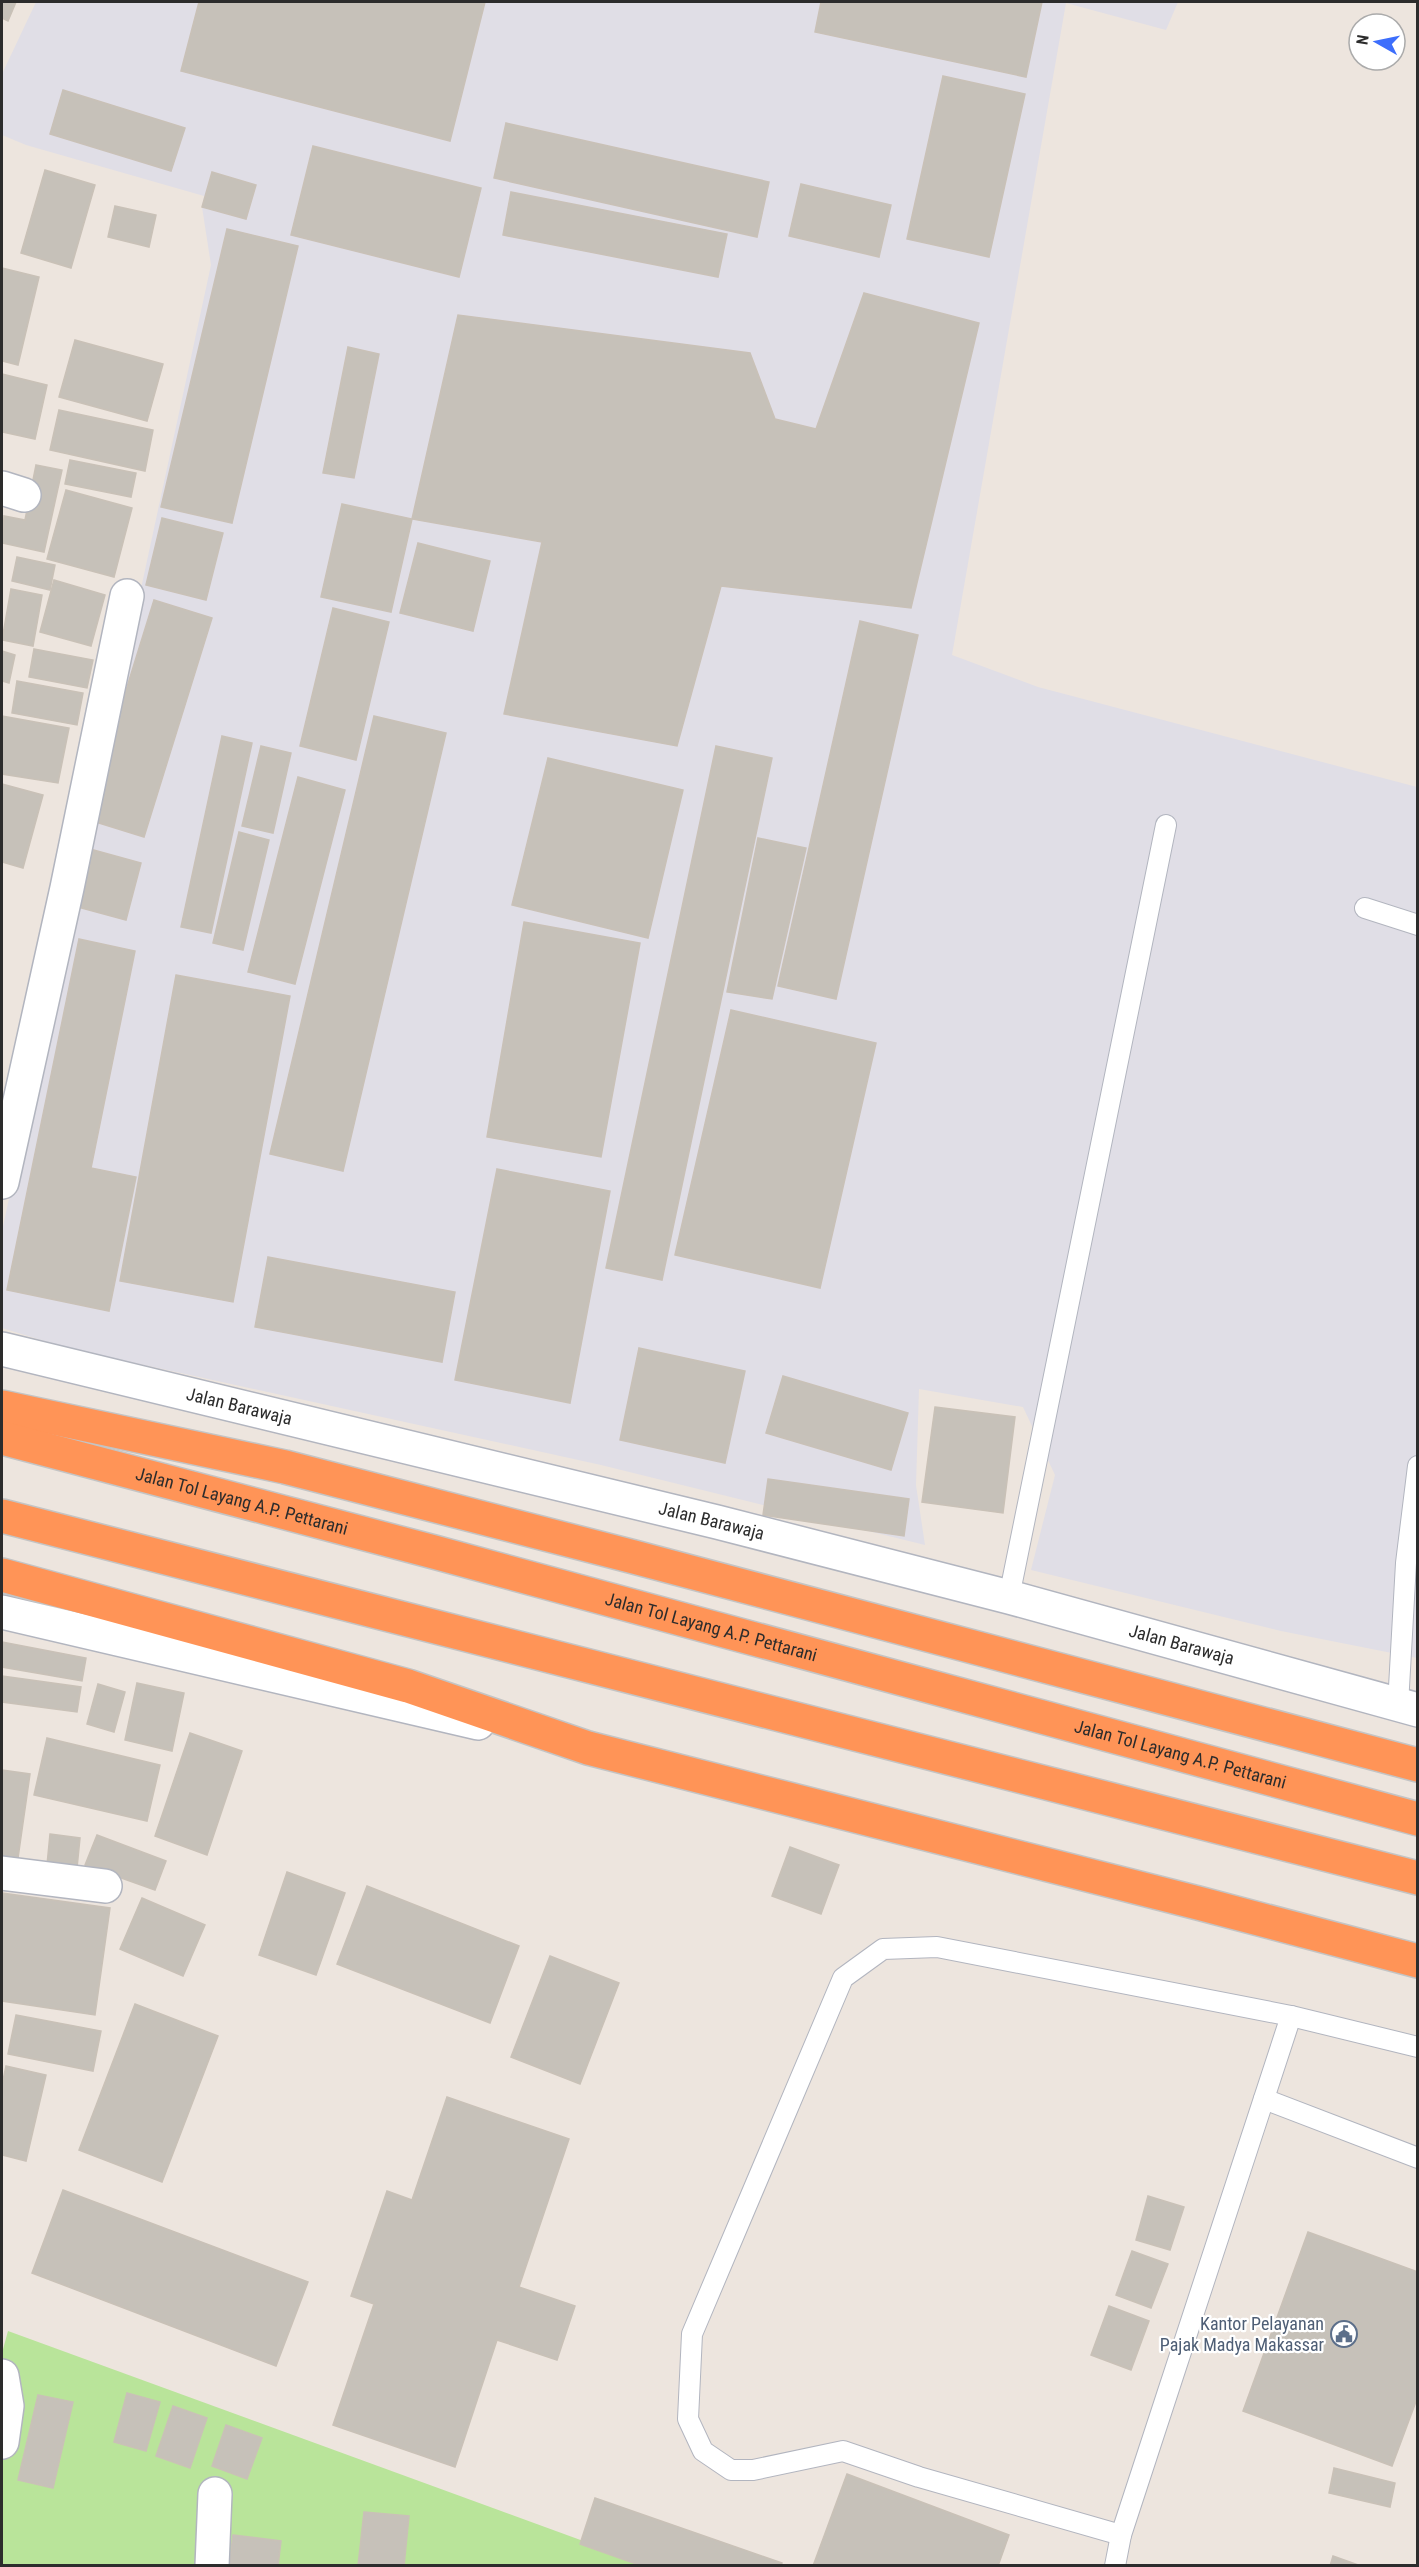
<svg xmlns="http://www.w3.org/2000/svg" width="1419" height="2567" font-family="'Roboto Condensed',sans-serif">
	<rect width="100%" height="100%" fill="#ede5de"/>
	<path fill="#e0dee6" d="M36,2H1178L1166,30L1066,3L952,655L1038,687L1417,787V1658L1281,1631L1031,1570L1055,1475L1023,1407L919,1389L916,1485L925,1545L601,1465L67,1348L2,1328V1231L211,265L202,207L204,196L26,145L2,135V74Z"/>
	<path fill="#b9e49a" d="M8,2331L649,2565L2,2566V2353Z"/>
	<g fill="#c6c1b9" stroke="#c9c1b7" stroke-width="1.5">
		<path d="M2,2H16L8,21L2,18Z"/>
		<path d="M199,2H485L450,141L181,71Z"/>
		<path d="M821,2H1042L1026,77L815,32Z"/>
		<path d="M943,76L1025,94L989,257L907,239Z"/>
		<path d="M63,90L185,128L171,171L50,134Z"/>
		<path d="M506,123L769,182L757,237L494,178Z"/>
		<path d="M313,146L481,188L459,277L291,235Z"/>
		<path d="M45,170L95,185L71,268L21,253Z"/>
		<path d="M212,172L256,185L246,219L202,207Z"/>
		<path d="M801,184L891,205L879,257L789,236Z"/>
		<path d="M511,192L727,234L718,277L503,235Z"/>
		<path d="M115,206L156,215L149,247L108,237Z"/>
		<path d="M227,229L298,246L232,523L161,507Z"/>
		<path d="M2,268L39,277L18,365L2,361Z"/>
		<path d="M864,293L979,323L911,608L721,586L677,746L504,714L542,542L412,519L458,315L750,353L775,419L816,429Z"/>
		<path d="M75,340L163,364L147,421L59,397Z"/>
		<path d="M348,347L379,354L354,478L323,473Z"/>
		<path d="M2,374L47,385L35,439L2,432Z"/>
		<path d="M59,410L153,430L145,471L50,450Z"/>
		<path d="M70,460L136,473L131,497L65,484Z"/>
		<path d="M36,465L62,470L44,552L2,543L4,516L25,520Z"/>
		<path d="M66,490L132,508L114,577L47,559Z"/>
		<path d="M342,504L412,519L391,612L321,597Z"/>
		<path d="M162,518L223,533L206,600L146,585Z"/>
		<path d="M418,543L490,561L473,631L400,613Z"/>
		<path d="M17,557L55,565L50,590L12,581Z"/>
		<path d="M54,580L105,595L91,646L40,632Z"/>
		<path d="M11,589L42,595L33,646L2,640Z"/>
		<path d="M154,600L212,618L144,837L86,819Z"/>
		<path d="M333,608L389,622L356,760L300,746Z"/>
		<path d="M860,621L918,635L836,999L778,986Z"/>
		<path d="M34,649L93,660L87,688L29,677Z"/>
		<path d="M2,651L15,655L9,683L2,681Z"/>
		<path d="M17,681L83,693L77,725L12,713Z"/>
		<path d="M2,716L69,728L58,783L2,774Z"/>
		<path d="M374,716L446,733L343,1171L270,1154Z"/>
		<path d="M222,736L252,743L211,933L181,927Z"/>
		<path d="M261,746L291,753L273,833L242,826Z"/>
		<path d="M716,746L772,758L662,1280L606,1268Z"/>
		<path d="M548,758L683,790L648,938L512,905Z"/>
		<path d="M298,777L345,790L295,984L248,972Z"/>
		<path d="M2,784L43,795L23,868L2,862Z"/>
		<path d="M239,832L269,840L243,950L213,943Z"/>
		<path d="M758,838L806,848L772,999L727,992Z"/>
		<path d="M90,849L141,863L126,920L74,906Z"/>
		<path d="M524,922L640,943L601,1157L487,1137Z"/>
		<path d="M79,939L135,951L91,1168L136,1177L109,1311L7,1290Z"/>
		<path d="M176,975L290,996L233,1302L120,1281Z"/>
		<path d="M731,1010L876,1043L820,1288L675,1255Z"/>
		<path d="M497,1169L610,1191L570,1403L455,1380Z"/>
		<path d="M268,1257L455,1292L442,1362L255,1327Z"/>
		<path d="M639,1348L745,1371L725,1463L620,1440Z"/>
		<path d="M783,1376L908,1413L891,1470L766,1433Z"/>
		<path d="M935,1407L1015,1417L1003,1513L922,1502Z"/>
		<path d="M768,1479L909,1499L904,1536L763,1515Z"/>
		<path d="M2,1642L86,1658L82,1681L2,1667Z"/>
		<path d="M2,1676L81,1687L77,1712L2,1702Z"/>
		<path d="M137,1683L184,1693L172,1751L125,1740Z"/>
		<path d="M98,1684L125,1692L114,1732L87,1724Z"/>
		<path d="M190,1733L242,1751L207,1855L155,1836Z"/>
		<path d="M47,1738L160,1765L147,1821L34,1795Z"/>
		<path d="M2,1770L30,1774L17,1865L2,1863Z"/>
		<path d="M50,1834L80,1838L76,1878L46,1875Z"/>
		<path d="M97,1835L166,1861L155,1890L85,1865Z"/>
		<path d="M790,1847L839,1865L821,1914L772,1896Z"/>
		<path d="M287,1872L345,1893L316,1975L259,1955Z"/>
		<path d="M367,1886L519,1946L490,2023L337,1964Z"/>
		<path d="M2,1893L110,1908L95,2015L2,2001Z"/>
		<path d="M142,1898L205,1925L183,1976L120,1949Z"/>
		<path d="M550,1956L619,1983L580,2084L511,2057Z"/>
		<path d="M135,2004L218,2036L162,2182L79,2150Z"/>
		<path d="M16,2015L101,2031L93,2071L8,2054Z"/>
		<path d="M6,2066L46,2075L26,2161L2,2155V2085Z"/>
		<path d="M447,2097L569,2139L519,2287L575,2306L557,2360L497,2340L455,2467L333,2425L374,2304L351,2296L387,2191L412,2200Z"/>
		<path d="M63,2190L308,2282L276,2366L32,2273Z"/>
		<path d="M1148,2196L1184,2207L1170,2250L1136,2240Z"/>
		<path d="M1308,2232L1418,2272V2396L1392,2466L1243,2411Z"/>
		<path d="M1132,2251L1168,2264L1151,2308L1116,2295Z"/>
		<path d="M1109,2306L1149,2321L1131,2370L1091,2355Z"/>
		<path d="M127,2393L160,2402L146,2451L114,2442Z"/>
		<path d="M38,2395L73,2402L53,2488L18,2480Z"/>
		<path d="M173,2406L207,2418L190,2468L156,2456Z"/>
		<path d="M226,2425L262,2438L247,2479L212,2466Z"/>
		<path d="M1334,2468L1395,2483L1390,2507L1329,2493Z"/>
		<path d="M847,2474L1009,2535L998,2566H813Z"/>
		<path d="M595,2498L782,2563L781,2566H642L580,2544Z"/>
		<path d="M364,2512L409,2516L404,2566H358Z"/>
		<path d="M233,2535L281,2541L278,2566H229Z"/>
		<path d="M1333,2556L1361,2566H1330Z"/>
	</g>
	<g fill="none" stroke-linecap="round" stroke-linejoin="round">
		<defs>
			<g id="lane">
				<path d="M1365,908L1418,925"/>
				<path d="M1009,1597L1166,825"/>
				<path d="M1398,1705L1406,1563L1418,1466"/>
				<path d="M1264,2099L1418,2158"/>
				<path d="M1121,2535L919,2477L843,2451L753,2470H731L703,2451L688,2419L692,2334L843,1978L883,1949L937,1947L1291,2016L1418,2047"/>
				<path d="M1115,2566L1121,2535L1291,2016"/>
			</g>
			<g id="street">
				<path d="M2,488L24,495"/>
				<path d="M2,1182L67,888L127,596"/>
				<path id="s1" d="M2,1349L717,1522L1009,1597L1418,1710"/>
				<path d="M2,1612L478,1723"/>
				<path d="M2,1873L105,1886"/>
				<path d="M2,2376L7,2406L2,2442"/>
				<path d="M212,2566L215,2494"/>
			</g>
			<g id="highway">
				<path d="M2,1407L285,1467L634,1557L1418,1765"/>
				<path id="s2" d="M2,1438L434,1552L1418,1819"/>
				<path d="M2,1516L1418,1878"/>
				<path d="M2,1575L408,1686L588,1748L1198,1903L1418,1961"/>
			</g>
		</defs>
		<use href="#lane" stroke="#b2b5bf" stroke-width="22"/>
		<use href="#street" stroke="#b2b5bf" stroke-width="36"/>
		<use href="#highway" stroke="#c4c4c4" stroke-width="36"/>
		<use href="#lane" stroke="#fff" stroke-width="20"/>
		<use href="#street" stroke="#fff" stroke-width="33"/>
		<use href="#highway" stroke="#ff9457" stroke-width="33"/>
	</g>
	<defs>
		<symbol id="civic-ring" viewBox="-11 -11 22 22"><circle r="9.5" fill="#fff" stroke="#5c6f8a" stroke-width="1.5"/><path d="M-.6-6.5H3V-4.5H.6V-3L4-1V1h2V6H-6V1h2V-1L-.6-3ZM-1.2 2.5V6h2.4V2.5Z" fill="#5c6f8a"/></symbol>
	</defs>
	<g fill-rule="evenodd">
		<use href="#civic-ring" x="1329" y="2319" width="30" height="30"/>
	</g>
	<g text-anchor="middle" stroke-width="4.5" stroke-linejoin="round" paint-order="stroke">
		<g font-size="18" fill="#2c2c2c" stroke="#fff">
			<text dy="6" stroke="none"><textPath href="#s1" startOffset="244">Jalan Barawaja</textPath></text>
			<text dy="6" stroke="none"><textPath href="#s2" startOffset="248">Jalan Tol Layang A.P. Pettarani</textPath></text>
			<text dy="6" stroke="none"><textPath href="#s1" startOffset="730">Jalan Barawaja</textPath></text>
			<text dy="6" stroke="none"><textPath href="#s2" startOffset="734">Jalan Tol Layang A.P. Pettarani</textPath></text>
			<text dy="6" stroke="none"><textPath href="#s1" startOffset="1216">Jalan Barawaja</textPath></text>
			<text dy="6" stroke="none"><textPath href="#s2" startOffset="1220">Jalan Tol Layang A.P. Pettarani</textPath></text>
		</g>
		<g font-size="18" fill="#4e5e75" stroke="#fff" text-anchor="end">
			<text x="1324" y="2330">Kantor Pelayanan<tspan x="1324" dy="21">Pajak Madya Makassar</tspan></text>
		</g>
	</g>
	<rect width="1419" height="2567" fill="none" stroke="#2c2c2c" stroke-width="6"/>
	<g transform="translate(1377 42) rotate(279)"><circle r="28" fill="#ffffff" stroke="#ababab" stroke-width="1.5"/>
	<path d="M0-4.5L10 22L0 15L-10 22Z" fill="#3d6efc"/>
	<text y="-9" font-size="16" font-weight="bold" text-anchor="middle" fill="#2c2c2c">N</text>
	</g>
</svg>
